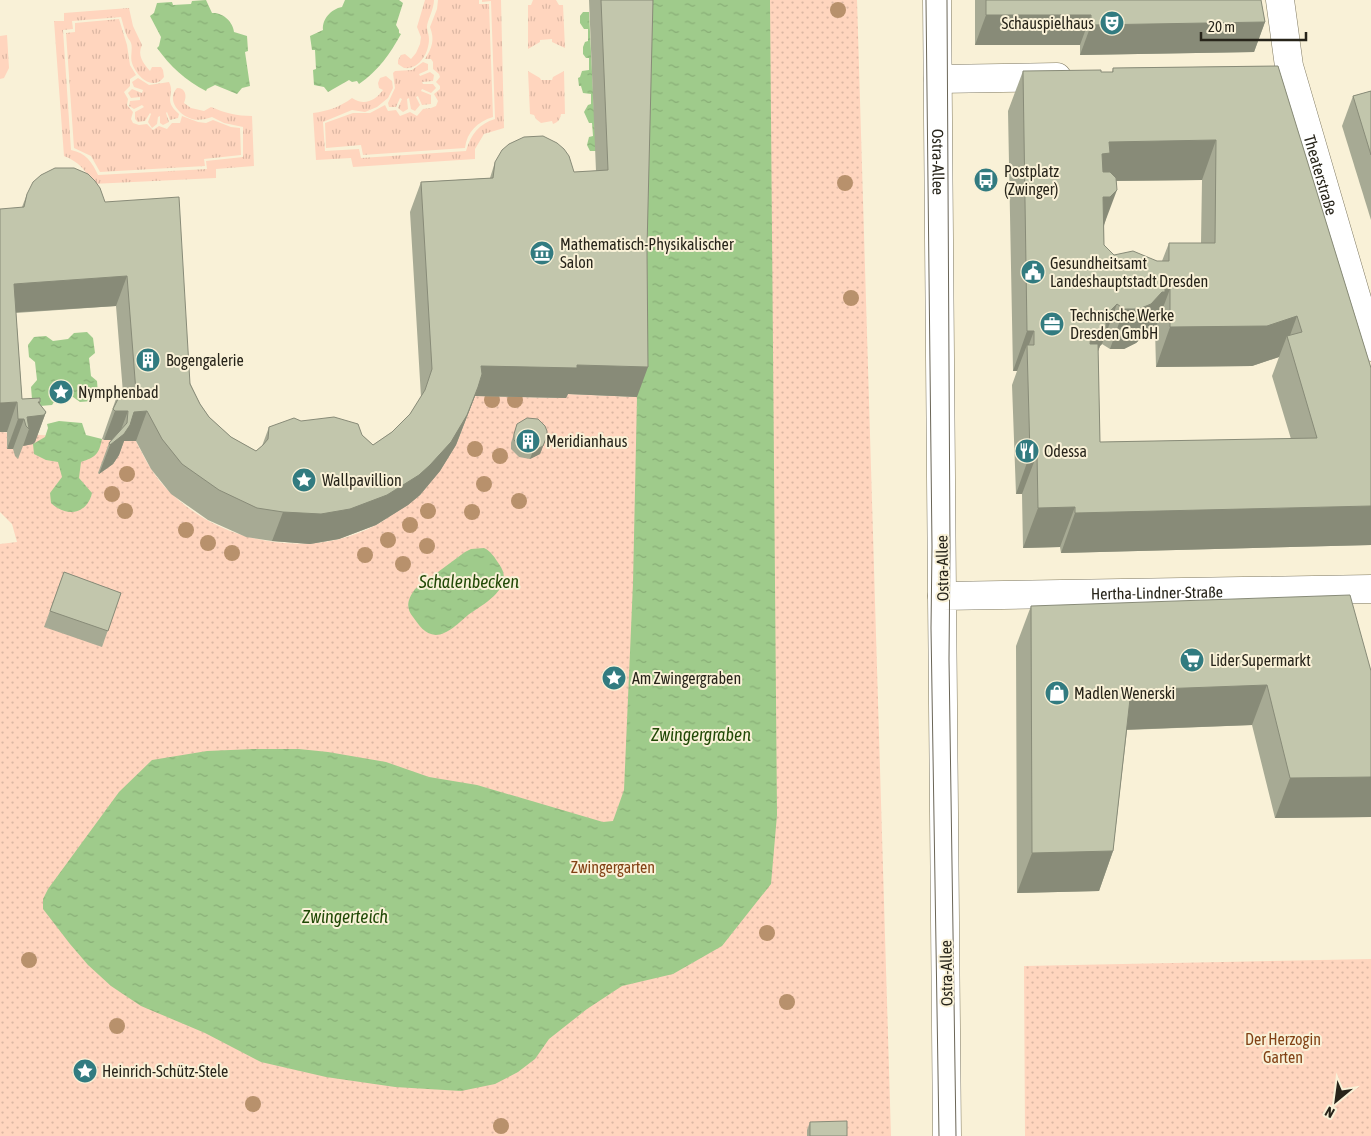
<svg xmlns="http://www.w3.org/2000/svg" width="1371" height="1136" font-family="'Asap Condensed',sans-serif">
	<defs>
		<pattern id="grass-tufts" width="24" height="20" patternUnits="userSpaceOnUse" patternTransform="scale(1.25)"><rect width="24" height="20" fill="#ffd5be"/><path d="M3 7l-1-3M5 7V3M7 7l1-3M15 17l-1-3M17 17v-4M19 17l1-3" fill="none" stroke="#dbb7a3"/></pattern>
		<pattern id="park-dots" width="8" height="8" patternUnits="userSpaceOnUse" patternTransform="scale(1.25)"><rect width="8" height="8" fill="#ffd5be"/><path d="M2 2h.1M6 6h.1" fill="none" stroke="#dbb7a3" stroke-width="1.8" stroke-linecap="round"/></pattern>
		<pattern id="water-ripples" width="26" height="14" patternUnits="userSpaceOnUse" patternTransform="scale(1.25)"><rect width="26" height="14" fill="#9fcb8b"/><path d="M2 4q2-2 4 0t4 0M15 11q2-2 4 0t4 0" fill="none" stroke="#89ae77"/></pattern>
	</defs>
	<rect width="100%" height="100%" fill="#f9f1d7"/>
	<g fill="url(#grass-tufts)">
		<path d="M425,0H434C434,9 427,21 427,27C427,31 429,35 429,39C429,53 419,70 404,68L398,64V60L401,55L405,54L411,59L416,53L420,44L421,37L417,27Z"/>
		<path d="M438,0H479V4H489L493,117C477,122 467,132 465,148L363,155L361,145L326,148L325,123L353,113H370L385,105L388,111L396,110L400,116L410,112L417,116L423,109L431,108L436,106L438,101L434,94L440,89V86L436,82L440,77L439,74L433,69V62L431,59H425C432,48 435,40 430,27L437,9Z"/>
		<path d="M482,0H501L504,128L484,134L475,149V159L353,167L351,158L316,160L313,113C328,111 340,107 352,98C364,106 375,101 383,90L379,88L378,83L380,78L386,76L392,81L393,88L388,98L377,107L365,112L352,110L323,122L325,151L359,149L361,158L466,151C471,134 479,124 495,119L491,1L482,2Z"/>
		<path d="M533,0H556L559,5H563L565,48L552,42V39L540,40V42L528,49V5H531Z"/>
		<path d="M129,8L133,26L142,45C137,55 143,63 150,71L152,67H161L163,70L164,77C153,92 136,76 132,63C130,56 133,49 131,43C130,40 128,39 127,36C124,30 123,23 121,17L72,21L73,29L63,30L71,150C86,153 92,162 98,175L207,169L206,161L243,157V127L224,123L212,117C206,119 199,121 192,119C179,115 166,100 177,88C186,88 187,96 184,103L191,108L204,111L211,107C225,113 237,116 252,116L254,166L216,169V178L92,184C86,170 79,162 64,156L54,21H64V13Z"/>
		<path d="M119,19L127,45L130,65L136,75L130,79V86L124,92L128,99L127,105L133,112L131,119L133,123L139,125L147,124L153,130L159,126L167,129L172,123H180L182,116L198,122L206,123L213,120L231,127L240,128L241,155L204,159L205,166L100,172L91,156L74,148L66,33L75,32V23Z"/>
		<path d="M7,35L9,68L4,78L0,79V36Z"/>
		<path d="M423,62L428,64V70L419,74L420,76L430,72L434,75L433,81L422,82L423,84H433L436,88L431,93L422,89L421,91L431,95V104L422,105L418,96L416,97L420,105L415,111L411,109L409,98L407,99L408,109L403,112L398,108L402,99L400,98L396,107H389L388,103L395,88L393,73L395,71L412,70Z"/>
		<path d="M528,71L540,78L541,80H552L553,77L564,71L565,114H561C560,120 558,122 553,124L552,121L541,123L536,119L534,115L530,114Z"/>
		<path d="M138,78L149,85L169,82C176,96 162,99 179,114L178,118L170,120L167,112L166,113L169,122L163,125L160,123V116L158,117L157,124L152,128L148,122L151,114L150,113L145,121L138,122L135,119V112L144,107L142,105L134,109L129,106L130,101L140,100V97L131,98L128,93L132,89L142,93L143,90L134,87L132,82Z"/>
	</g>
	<g fill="url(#park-dots)">
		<path d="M642,0H857L891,1136H0V544L17,542L12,524L0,512V432L123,441H136C145,460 156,480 172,494C223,544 312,560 376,525C384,521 391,515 398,510C405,505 413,501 419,495C425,490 429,483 434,477C454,451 466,429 470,396L566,398V394L637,397Z"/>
		<path d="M1371,959V1136H1025L1024,966Z"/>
	</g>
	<g fill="url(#water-ripples)">
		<path d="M206,0L212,13C223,12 233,22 234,32L247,36L248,51L245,52L250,86L242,88L237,94L215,85L207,89L206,91C186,81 170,66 157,48L159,46L161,37L150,16L154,13L157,3L172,2L173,5L191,4L192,1Z"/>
		<path d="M345,0H399L403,3L396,25L399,30V33L401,34C390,54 378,71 359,84L357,81L352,82L349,80L328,92L324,87L314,85L313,70L316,69L315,50H312L310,36L323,30C322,19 331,9 342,7Z"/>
		<path d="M642,0H770L777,815L771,884L722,946L673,974L622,986L587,1009L549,1039L535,1059L518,1072L495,1084L461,1091L395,1087L326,1077L261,1062L205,1033L141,1006L111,986L88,965L70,944L43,909V899L48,889L119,792L152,760L207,751L254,749H299L328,752L386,762L429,777L477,785L603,822L613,821L624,790L633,583L637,397L636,278Z"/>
		<path d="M583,12H589L596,151H590L587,145L589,137L593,136L592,123H589L584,112L588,105L591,104V94L583,93L581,86H579L578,78L580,77L582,71L589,70V58H586L583,54V47L585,42L588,41V29H584L580,23V16Z"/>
		<path d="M87,332L93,338L95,353L89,358L91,376L97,381L98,394L92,401L80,402L73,397L57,398L52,405L40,406L32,399L31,387L37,380L35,362L29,357L28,345L34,337L46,336L53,341L68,339L74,333Z"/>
		<path d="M59,421L82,423L86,435L102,439C99,454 96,457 81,462L79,478L92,493C87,515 66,517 51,503L50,493L62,477L58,462L46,460L34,454L33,444L45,437L48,428L47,424Z"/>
		<path d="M484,548C491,551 495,558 499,564C516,587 484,604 468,615C460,622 447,635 436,635C424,634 419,625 413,617C405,607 408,599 415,589L465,552L471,549Z"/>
	</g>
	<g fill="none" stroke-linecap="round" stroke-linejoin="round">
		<defs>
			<g id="street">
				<path id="s1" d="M937,0L942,596"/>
				<path id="s2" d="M1280,0L1289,66L1371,347"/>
				<path d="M938,79L1057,77"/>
			</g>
			<g id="secondary">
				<path id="s3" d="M947,1136L942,596L1371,589"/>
			</g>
		</defs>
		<use href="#street" stroke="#7f7961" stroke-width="29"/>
		<use href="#secondary" stroke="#7f7961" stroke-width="29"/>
		<use href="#street" stroke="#fff" stroke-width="28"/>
		<use href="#secondary" stroke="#fff" stroke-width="28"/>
		<g stroke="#6b6657" stroke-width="1">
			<path d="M926,0L932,547L931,628L939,1136"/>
			<path d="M947,0L950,547L949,659L956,1136"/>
		</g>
	</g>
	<g fill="#b8916c">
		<circle cx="838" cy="10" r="8"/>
		<circle cx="845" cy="183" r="8"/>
		<circle cx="851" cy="298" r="8"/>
		<circle cx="492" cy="400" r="8"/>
		<circle cx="515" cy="400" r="8"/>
		<circle cx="475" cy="449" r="8"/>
		<circle cx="500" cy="456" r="8"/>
		<circle cx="127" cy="474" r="8"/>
		<circle cx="484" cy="484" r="8"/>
		<circle cx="112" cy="494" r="8"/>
		<circle cx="519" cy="501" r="8"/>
		<circle cx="125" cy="511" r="8"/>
		<circle cx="428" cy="511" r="8"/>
		<circle cx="472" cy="512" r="8"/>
		<circle cx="410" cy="525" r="8"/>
		<circle cx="186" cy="530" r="8"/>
		<circle cx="388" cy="540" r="8"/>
		<circle cx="208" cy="543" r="8"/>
		<circle cx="427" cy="546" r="8"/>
		<circle cx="232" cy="553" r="8"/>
		<circle cx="365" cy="555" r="8"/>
		<circle cx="403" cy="564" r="8"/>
		<circle cx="767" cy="933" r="8"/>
		<circle cx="29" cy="960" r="8"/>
		<circle cx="787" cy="1002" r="8"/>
		<circle cx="117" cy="1026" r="8"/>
		<circle cx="253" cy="1104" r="8"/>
		<circle cx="501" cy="1126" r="8"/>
	</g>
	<g fill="#a7aa94" fill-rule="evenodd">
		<path d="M589,0H653L637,397L568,394L566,398L475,396L456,445L440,471L420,495L408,505L376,525L339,539L310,544L272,541L246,537L208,520L171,494L151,469L136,441H124L119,455L113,464L99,474L98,473L109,443L111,440H104L102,439L118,393H123L116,306L16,313L22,399L39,404L46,412L35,442L33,444L23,446L18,459L15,456L13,449H7V432L22,207L27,194L105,202L200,404L209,417L231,437L256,451L262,446L269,427L301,421L362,435L373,445L392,432L410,414L421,397L410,212L421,182L490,178L495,162L574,172L596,171Z"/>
		<path d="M975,0H1261L1265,22L1254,52L1080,55V45H975Z"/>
		<path d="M1278,66L1371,368V545L1061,553L1060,547L1023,548L1022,494H1016L1012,385L1017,371H1013L1008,111L1023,71L1101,72H1112L1113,68ZM1202,180L1201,243H1169L1162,261H1157L1114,255L1104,245V226L1116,181ZM1152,329H1155L1156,367L1252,366L1279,357L1272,376L1291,439L1100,442L1098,351L1100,346L1102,344L1110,349H1124L1136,343L1148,332H1151Z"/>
		<path d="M1371,91V220L1342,126L1353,96Z"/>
		<path d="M517,424L547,436L540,454L530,459L519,457L511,449V443Z"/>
		<path d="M64,572L121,593L102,647L44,627Z"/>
		<path d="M1031,606L1371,671V817L1275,818L1252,725L1127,730L1113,851L1099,891L1017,893L1016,646Z"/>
		<path d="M810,1122L847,1136H807V1130Z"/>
	</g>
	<g fill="#888b78">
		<path d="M986,15H1091L1080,45H975Z"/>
		<path d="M1265,22L1254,52L1080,55L1091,25Z"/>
		<path d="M1216,140L1202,180L1100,181L1102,154L1109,142Z"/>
		<path d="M1117,190L1102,230L1103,197Z"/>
		<path d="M127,276L116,306L4,313L14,284Z"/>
		<path d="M1165,289H1170L1155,329H1152L1151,332H1148L1136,343L1124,349H1110L1124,309Z"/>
		<path d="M1117,304L1102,344L1100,346L1091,370H1076L1091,330Z"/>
		<path d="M1297,316L1288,341L1287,336L1279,357L1252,366L1156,367L1170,327Z"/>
		<path d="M1027,331H1034L1027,350V345L1017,371H1013Z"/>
		<path d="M577,365L648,367L637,397L568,394L566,398L475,396L456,445L440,471L420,495L408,505L376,525L339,539L310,544L272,541L283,512L467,415L481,366Z"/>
		<path d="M17,402L7,432H0V403Z"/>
		<path d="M38,402H40L35,416L46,412L35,442L33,444L23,446L29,429L27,417Z"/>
		<path d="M115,411H128L118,438L134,412L147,411L136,441H124L119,455L113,464L99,474L110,445L116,440H104Z"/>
		<path d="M18,419H24L13,449H7Z"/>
		<path d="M547,436L540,454L530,459L533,451Z"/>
		<path d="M1030,454H1037L1022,494H1016Z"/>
		<path d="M1371,506V545L1061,553L1075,513Z"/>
		<path d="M1075,507L1060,547L1023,548L1038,508Z"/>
		<path d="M1267,685L1252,725L1117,730L1131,690Z"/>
		<path d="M1371,777V817L1275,818L1290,778Z"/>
		<path d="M1113,851L1099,891L1017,893L1032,853Z"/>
	</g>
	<g fill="#c2c6ac" stroke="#888b78" fill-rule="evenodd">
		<path d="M601,0H653L647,248L648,367L577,365V368L481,366L482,374L478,387L467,415L451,442L430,465L419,475L387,495L350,509L321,514L283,512L257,508L219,490L182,464L162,439L147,411L134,412L130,425L124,434L110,445L109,443L127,423L128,411H115L113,409L119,397H118V393L136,392L127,276L14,284L22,399L40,398V402H38L46,412L44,415L27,417L29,429L26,426L24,419H18L17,402L0,403V209L24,207L27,194L33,182L41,175L55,168H74L88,174L95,181L100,188L105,202L179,197L190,384L200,404L209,417L231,437L256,451L263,445L268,439L269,427L294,418L301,421L334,417L358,424L362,435L373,445L392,432L410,414L425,390L432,369L421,182L493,178L495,162L502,150L509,144L524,137L543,136L557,143L564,149L569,156L574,172L608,170Z"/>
		<path d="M986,0H1261L1265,22L1091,25V15H986Z"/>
		<path d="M1278,66L1371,368V506L1075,513V507L1038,508L1037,454H1030L1027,345H1034V331H1027L1023,71L1101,70V72H1113V68ZM1216,140L1215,243H1169V261H1157L1133,251L1114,255L1104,245L1103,197H1110L1117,190L1116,178L1110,172H1103L1102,154L1110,153L1109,142ZM1165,289H1170V327L1267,326L1297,316L1302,332L1287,336L1317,438L1100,442L1098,344H1090L1091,330H1106V315L1117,304L1124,309H1139L1151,304L1162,292H1165Z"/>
		<path d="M1371,91V155L1353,96Z"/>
		<path d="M527,418L538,419L545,426L547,431V436L543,446L533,451L522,449L514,440V434L517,424Z"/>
		<path d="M64,572L121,593L108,631L50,611Z"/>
		<path d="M1350,595L1371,671V777L1290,778L1267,685L1131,690L1113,851L1032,853L1031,606Z"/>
		<path d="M847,1121V1136H810V1122Z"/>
	</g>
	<defs>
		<symbol id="theatre-disc" viewBox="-11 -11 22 22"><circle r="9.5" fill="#327b80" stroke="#f9f1d7"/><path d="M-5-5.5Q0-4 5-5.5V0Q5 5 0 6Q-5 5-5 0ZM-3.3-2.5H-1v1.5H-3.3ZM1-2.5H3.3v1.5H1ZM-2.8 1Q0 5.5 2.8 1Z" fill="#fff"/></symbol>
		<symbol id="bus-disc" viewBox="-11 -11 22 22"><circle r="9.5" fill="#327b80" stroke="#f9f1d7"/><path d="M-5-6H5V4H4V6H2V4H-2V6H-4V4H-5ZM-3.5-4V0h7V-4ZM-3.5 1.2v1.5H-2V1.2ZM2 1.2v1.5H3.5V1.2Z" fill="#fff"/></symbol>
		<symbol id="museum-disc" viewBox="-11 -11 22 22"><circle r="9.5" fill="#327b80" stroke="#f9f1d7"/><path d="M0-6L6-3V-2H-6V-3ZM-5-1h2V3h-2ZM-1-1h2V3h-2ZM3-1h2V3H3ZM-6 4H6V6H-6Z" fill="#fff"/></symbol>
		<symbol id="civic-disc" viewBox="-11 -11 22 22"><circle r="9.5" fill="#327b80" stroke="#f9f1d7"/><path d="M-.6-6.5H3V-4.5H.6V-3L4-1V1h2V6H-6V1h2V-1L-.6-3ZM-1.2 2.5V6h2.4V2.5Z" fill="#fff"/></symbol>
		<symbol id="office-disc" viewBox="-11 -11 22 22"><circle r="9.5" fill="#327b80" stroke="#f9f1d7"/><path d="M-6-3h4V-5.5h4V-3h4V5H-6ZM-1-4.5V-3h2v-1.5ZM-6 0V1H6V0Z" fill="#fff"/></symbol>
		<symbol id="building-disc" viewBox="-11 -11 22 22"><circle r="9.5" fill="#327b80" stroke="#f9f1d7"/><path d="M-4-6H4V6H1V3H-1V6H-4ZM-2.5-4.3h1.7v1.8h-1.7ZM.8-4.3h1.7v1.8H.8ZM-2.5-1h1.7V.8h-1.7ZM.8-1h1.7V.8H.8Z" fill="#fff"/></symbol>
		<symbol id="sight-disc" viewBox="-11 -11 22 22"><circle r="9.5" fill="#327b80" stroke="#f9f1d7"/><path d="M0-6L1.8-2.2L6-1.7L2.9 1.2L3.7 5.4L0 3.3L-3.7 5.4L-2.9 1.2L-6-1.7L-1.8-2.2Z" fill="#fff"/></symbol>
		<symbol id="restaurant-disc" viewBox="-11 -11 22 22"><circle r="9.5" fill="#327b80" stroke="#f9f1d7"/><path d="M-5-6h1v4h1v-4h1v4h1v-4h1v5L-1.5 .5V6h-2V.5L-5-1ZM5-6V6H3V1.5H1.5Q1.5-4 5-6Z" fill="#fff"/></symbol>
		<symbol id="supermarket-disc" viewBox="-11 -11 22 22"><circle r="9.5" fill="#327b80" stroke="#f9f1d7"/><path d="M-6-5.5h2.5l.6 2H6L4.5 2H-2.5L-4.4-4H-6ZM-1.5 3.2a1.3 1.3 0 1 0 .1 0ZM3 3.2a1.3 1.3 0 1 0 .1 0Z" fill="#fff"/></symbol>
		<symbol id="shop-disc" viewBox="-11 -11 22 22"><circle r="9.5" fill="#327b80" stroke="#f9f1d7"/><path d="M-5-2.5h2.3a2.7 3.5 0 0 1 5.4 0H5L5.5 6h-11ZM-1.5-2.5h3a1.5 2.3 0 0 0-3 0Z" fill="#fff"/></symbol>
	</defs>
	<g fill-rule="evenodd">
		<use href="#theatre-disc" x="1098" y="9" width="28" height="28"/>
		<use href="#bus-disc" x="972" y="166" width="28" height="28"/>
		<use href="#museum-disc" x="528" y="239" width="28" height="28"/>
		<use href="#civic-disc" x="1019" y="258" width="28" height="28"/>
		<use href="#office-disc" x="1038" y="310" width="28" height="28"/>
		<use href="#building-disc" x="134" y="346" width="28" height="28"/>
		<use href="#sight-disc" x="47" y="378" width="28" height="28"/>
		<use href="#building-disc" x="514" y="427" width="28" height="28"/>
		<use href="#restaurant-disc" x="1013" y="437" width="28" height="28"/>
		<use href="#sight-disc" x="290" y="466" width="28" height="28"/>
		<use href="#supermarket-disc" x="1178" y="646" width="28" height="28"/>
		<use href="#sight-disc" x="600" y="664" width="28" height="28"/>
		<use href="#shop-disc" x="1043" y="679" width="28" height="28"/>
		<use href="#sight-disc" x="71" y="1057" width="28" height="28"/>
	</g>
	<g text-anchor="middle" stroke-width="4" stroke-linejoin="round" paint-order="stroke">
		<g font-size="16" fill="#27241a" stroke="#f9f1d7" text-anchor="start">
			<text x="1094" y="29" text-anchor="end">Schauspielhaus</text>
			<text x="1004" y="177">Postplatz<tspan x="1004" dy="18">(Zwinger)</tspan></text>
			<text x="560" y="250">Mathematisch-Physikalischer<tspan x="560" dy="18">Salon</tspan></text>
			<text x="1050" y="269">Gesundheitsamt<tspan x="1050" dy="18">Landeshauptstadt Dresden</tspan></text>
			<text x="1070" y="321">Technische Werke<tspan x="1070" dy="18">Dresden GmbH</tspan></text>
			<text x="166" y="366">Bogengalerie</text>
			<text x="78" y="398">Nymphenbad</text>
			<text x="546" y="447">Meridianhaus</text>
			<text x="1044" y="457">Odessa</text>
			<text x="322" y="486">Wallpavillion</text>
			<text x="1210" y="666">Lider Supermarkt</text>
			<text x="632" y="684">Am Zwingergraben</text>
			<text x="1074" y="699">Madlen Wenerski</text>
			<text x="102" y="1077">Heinrich-Schütz-Stele</text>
		</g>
		<g font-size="16" fill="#27241a" stroke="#f9f1d7">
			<text dy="6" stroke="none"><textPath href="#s1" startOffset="162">Ostra-Allee</textPath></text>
			<text dy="6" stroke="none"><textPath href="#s2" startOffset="180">Theaterstraße</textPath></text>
			<text transform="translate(942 568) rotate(-91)" y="6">Ostra-Allee</text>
			<text dy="6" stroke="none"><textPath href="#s3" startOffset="755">Hertha-Lindner-Straße</textPath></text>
			<text transform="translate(946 973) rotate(-91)" y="6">Ostra-Allee</text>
		</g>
		<g font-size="16" fill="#824215" stroke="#f9f1d7">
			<text x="613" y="873">Zwingergarten</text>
			<text x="1283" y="1045">Der Herzogin<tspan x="1283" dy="18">Garten</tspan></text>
		</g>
		<g font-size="18" font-style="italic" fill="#214906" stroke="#f9f1d7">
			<text x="469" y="588">Schalenbecken</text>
			<text x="701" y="741">Zwingergraben</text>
			<text x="345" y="923">Zwingerteich</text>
		</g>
	</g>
	<g transform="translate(1336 1101) rotate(209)" stroke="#f9f1d7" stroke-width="4" paint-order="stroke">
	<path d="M0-4L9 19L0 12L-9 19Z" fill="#27241a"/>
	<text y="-8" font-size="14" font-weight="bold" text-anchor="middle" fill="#27241a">N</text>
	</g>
	<path d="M1201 32v8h105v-8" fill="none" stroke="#27241a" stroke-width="2.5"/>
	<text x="1208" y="32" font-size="15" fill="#27241a" stroke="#f9f1d7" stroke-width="4" paint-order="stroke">20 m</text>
</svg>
